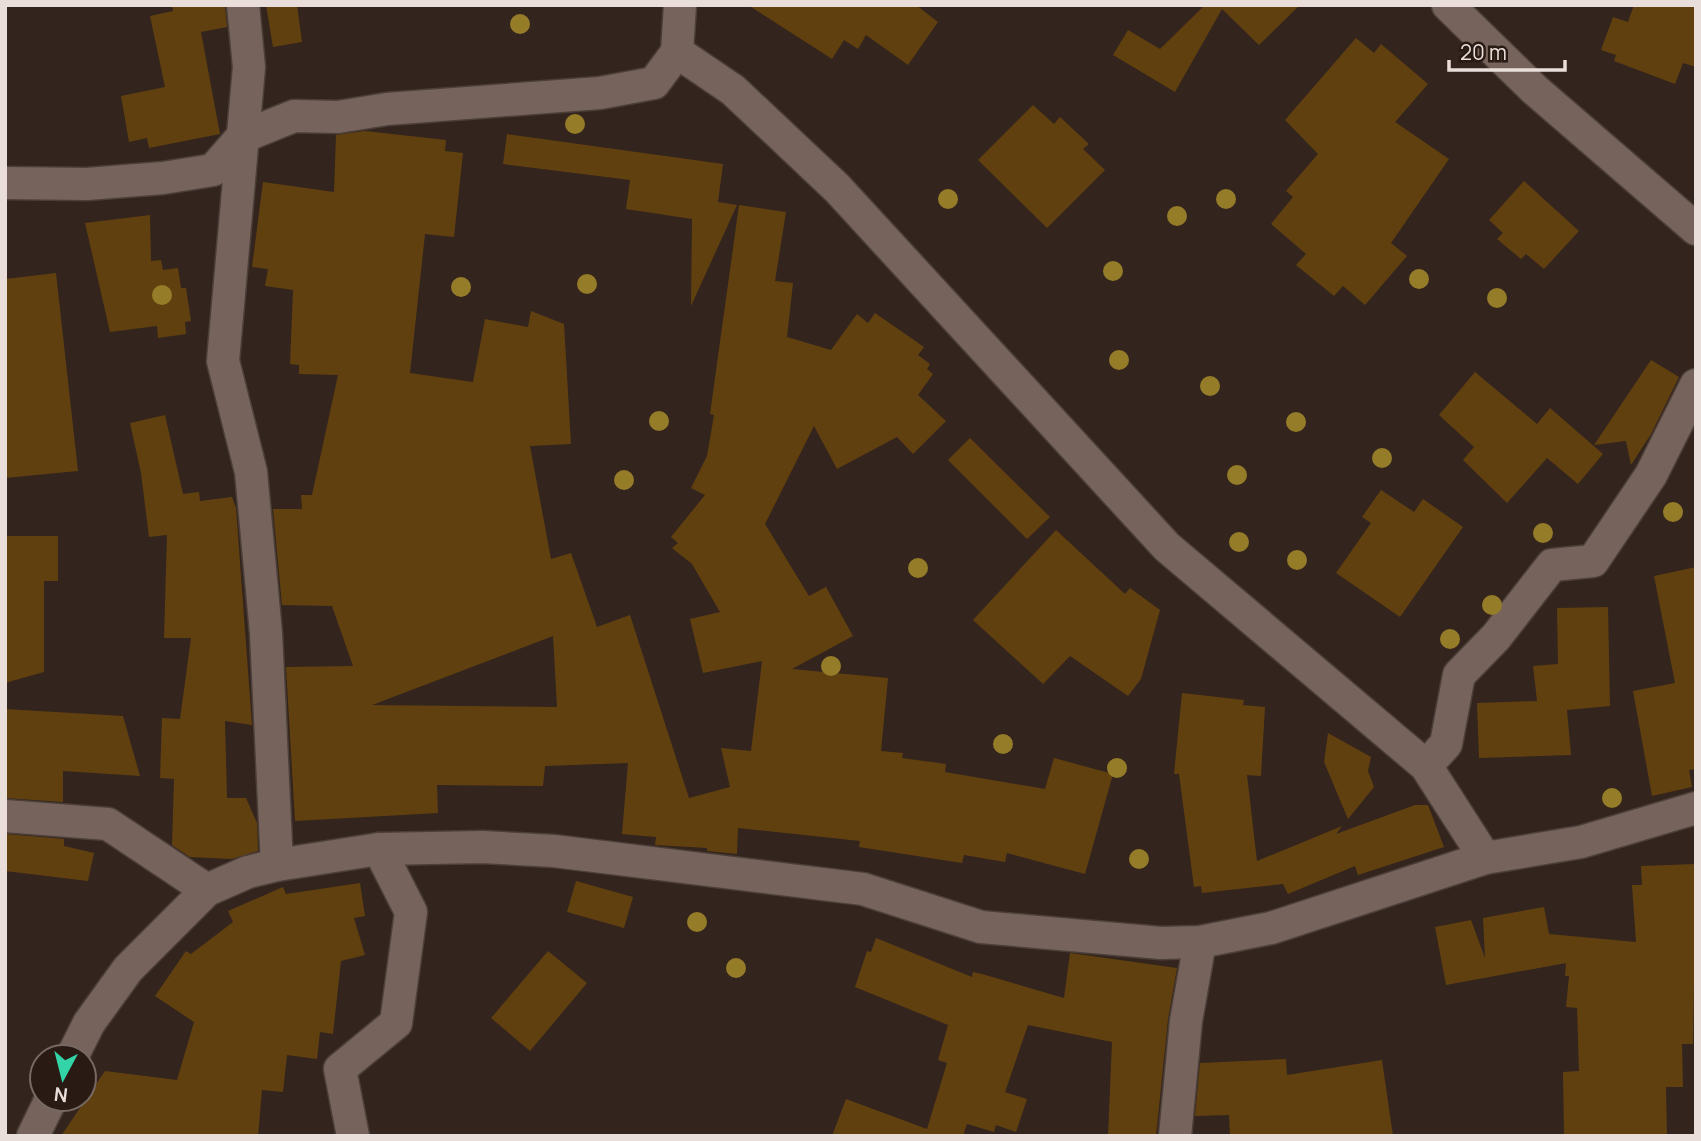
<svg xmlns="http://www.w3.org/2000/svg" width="1701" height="1141" font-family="Manrope,sans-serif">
	<rect width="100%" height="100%" fill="#33241d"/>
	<g fill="#614010" fill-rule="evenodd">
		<path d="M172,5H225L227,27L201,32L220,134L149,148L147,138L129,142L121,96L165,87L150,16L173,11Z"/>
		<path d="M266,5H297L302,42L273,47Z"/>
		<path d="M748,5H916L938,22L908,65L866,35L858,49L844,40L832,59Z"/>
		<path d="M1205,5H1300L1259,45L1222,9L1175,92L1113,55L1128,30L1160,49Z"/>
		<path d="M1634,5H1696V67L1683,63L1675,84L1614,61L1616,55L1601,50L1613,17L1628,22Z"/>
		<path d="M1356,38L1374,53L1381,44L1428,84L1395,122L1449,159L1391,243L1407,256L1365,305L1343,286L1334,296L1296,265L1306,254L1271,224L1293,197L1286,191L1318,154L1285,120Z"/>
		<path d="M1033,105L1054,124L1060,117L1089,144L1083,149L1105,170L1047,228L978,160Z"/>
		<path d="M365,131L446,140L445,151L463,153L454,237L425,234L410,373L473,382L485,319L528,327L531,311L564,324L571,444L530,446L551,559L571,553L597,627L630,615L689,798L730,787L721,748L751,751L762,661L703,673L690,619L720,612L692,564L672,548L678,543L671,537L705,495L691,488L707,456L714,415L710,414L739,205L786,212L775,281L793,283L787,337L831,350L857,314L868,323L875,313L924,347L918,355L930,364L927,369L933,374L918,395L946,421L913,454L897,437L837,469L814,426L765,524L809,596L826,587L853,636L792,669L888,678L881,751L903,753L902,758L946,764L945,772L1045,789L1054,758L1113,774L1085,874L1007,853L1005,862L964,855L962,863L859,847L860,841L738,828L737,854L707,851V848L655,845L656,837L622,834L628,763L545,766L543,786L437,785L438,813L295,821L286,667L353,666L332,606L282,605L273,509H302L301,495H312L338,375L299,374V365L290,364L293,290L265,286L268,269L252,267L263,182L334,192L336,135ZM553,636L557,707L372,705Z"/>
		<path d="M507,134L723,164L718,202L737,205L691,306L692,219L626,209L630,180L503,164Z"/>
		<path d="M1524,181L1579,231L1544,269L1526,254L1521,259L1497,239L1503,233L1489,220Z"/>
		<path d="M150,215L151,261L161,260L163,270L178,268L181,288H186L191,321L185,322L186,334L158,338L157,326L110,332L85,223Z"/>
		<path d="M56,273L78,471L5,478V279Z"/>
		<path d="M1651,360L1679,377L1651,434L1631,465L1626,441L1594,445Z"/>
		<path d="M1475,372L1537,424L1550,408L1603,454L1578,484L1547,458L1507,503L1463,460L1474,447L1439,415Z"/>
		<path d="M165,415L183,494L199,492L200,501L232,497L236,508L252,725L225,721L227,798H246L257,823L258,851L232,859L190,857L172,845L174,779L160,778L162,718L180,719L191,638H164L167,535L149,537L141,473L130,423Z"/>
		<path d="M970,438L1050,517L1027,539L948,460Z"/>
		<path d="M1381,490L1414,512L1423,499L1463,527L1400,617L1336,573L1371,523L1362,517Z"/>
		<path d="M1056,530L1125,594L1130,588L1160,610L1141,679L1128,696L1070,656L1043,684L973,620Z"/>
		<path d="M5,536H58V581H44V672L5,683Z"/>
		<path d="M1696,567V769L1689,770L1692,787L1652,796L1633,691L1675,683L1654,576Z"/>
		<path d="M1608,607L1610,706L1567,710L1571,755L1479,758L1477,703L1537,701L1533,666L1558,664L1557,608Z"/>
		<path d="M1182,693L1244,700L1243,705L1265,707L1261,776L1247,775L1257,861L1342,826L1336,834L1415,805H1428L1444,847L1358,875L1355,866L1288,894L1283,884L1202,893L1201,886L1194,887L1179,774H1174Z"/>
		<path d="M5,709L123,716L140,776L63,771V802L5,798Z"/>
		<path d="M1328,733L1371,757L1368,771L1374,787L1348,819L1324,762Z"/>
		<path d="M5,834L64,839V846L94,853L88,881L5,871Z"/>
		<path d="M1696,864L1693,1044H1682L1683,1087H1666L1667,1136H1564L1563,1072L1579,1071L1577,1008L1566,1007L1569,976H1565L1566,963L1446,985L1435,927L1471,920L1485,958L1483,918L1544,907L1549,934L1636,942L1632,885H1642L1641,866Z"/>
		<path d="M576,881L633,897L624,928L567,912Z"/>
		<path d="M360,883L365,916L354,918L365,955L341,961L333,1034L320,1032L317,1059L287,1055L283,1092L262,1090L258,1136H61L105,1071L177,1080L194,1022L155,996L186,951L191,954L233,922L228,911L283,887L286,894Z"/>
		<path d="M876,938L972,977L973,972L982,974L1064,998L1070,953L1177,968L1168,1019L1156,1136H1108L1112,1042L1028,1025L1005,1092L1027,1099L1016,1132L996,1125L994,1132L967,1124L963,1136H832L846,1099L927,1129L947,1063L938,1060L948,1025L855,987L867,951L871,952Z"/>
		<path d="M548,951L587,983L530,1051L491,1018Z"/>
		<path d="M1286,1059L1287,1075L1382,1060L1393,1136H1230L1229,1115L1195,1116L1200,1063Z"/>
	</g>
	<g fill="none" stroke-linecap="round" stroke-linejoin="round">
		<defs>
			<g id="street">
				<path d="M243,5L249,67L223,361L251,472L266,633L277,865"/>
				<path d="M680,5L677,52L733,90L837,188L1167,547L1426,766L1485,858"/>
				<path d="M1448,5L1534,89L1696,229"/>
				<path d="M5,183L87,184L163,178L213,170L242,137L294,116L338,117L387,109L600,93L654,83L677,52"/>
				<path d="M1426,766L1446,744L1459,675L1496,637L1552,565L1593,561L1651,475L1696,385"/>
				<path d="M5,816L108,824L207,890"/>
				<path d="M72,1057L89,1023L128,969L207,890L248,872L277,865L379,849L483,847L554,851L863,889L981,927L1161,943L1200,942L1271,928L1485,858L1581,842L1696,808"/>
				<path d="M33,1136L51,1099"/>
				<path d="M353,1136L340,1069L396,1023L411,912L379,849"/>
				<path d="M1175,1136L1186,1021L1200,942"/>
			</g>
		</defs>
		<use href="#street" stroke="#4c3f39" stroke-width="35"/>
		<use href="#street" stroke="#76645c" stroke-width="32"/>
	</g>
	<g fill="#957c28">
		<circle cx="520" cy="24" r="10"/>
		<circle cx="575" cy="124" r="10"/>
		<circle cx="948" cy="199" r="10"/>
		<circle cx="1226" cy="199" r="10"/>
		<circle cx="1177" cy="216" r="10"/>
		<circle cx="1113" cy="271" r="10"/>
		<circle cx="1419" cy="279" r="10"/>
		<circle cx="587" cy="284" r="10"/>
		<circle cx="461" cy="287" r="10"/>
		<circle cx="162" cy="295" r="10"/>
		<circle cx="1497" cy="298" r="10"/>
		<circle cx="1119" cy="360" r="10"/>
		<circle cx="1210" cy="386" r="10"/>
		<circle cx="659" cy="421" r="10"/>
		<circle cx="1296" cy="422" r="10"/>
		<circle cx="1382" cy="458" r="10"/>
		<circle cx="1237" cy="475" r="10"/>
		<circle cx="624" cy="480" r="10"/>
		<circle cx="1673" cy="512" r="10"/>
		<circle cx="1543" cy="533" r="10"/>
		<circle cx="1239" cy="542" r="10"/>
		<circle cx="1297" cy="560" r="10"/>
		<circle cx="918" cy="568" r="10"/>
		<circle cx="1492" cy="605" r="10"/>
		<circle cx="1450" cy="639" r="10"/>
		<circle cx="831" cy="666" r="10"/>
		<circle cx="1003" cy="744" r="10"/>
		<circle cx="1117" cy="768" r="10"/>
		<circle cx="1612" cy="798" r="10"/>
		<circle cx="1139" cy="859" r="10"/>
		<circle cx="697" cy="922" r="10"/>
		<circle cx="736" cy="968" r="10"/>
	</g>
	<rect width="1701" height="1141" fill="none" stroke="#e9ded9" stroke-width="14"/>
	<g transform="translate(63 1078) rotate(187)"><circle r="33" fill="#291a13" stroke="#766862" stroke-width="2"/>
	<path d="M0-5L12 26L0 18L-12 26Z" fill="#33d4a8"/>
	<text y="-10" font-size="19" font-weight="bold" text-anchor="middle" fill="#e9ded9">N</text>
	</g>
	<path d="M1449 60v10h116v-10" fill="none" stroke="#e9ded9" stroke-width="3.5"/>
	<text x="1460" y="60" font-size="21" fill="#e9ded9" stroke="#291a13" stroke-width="5" paint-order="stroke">20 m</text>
</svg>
